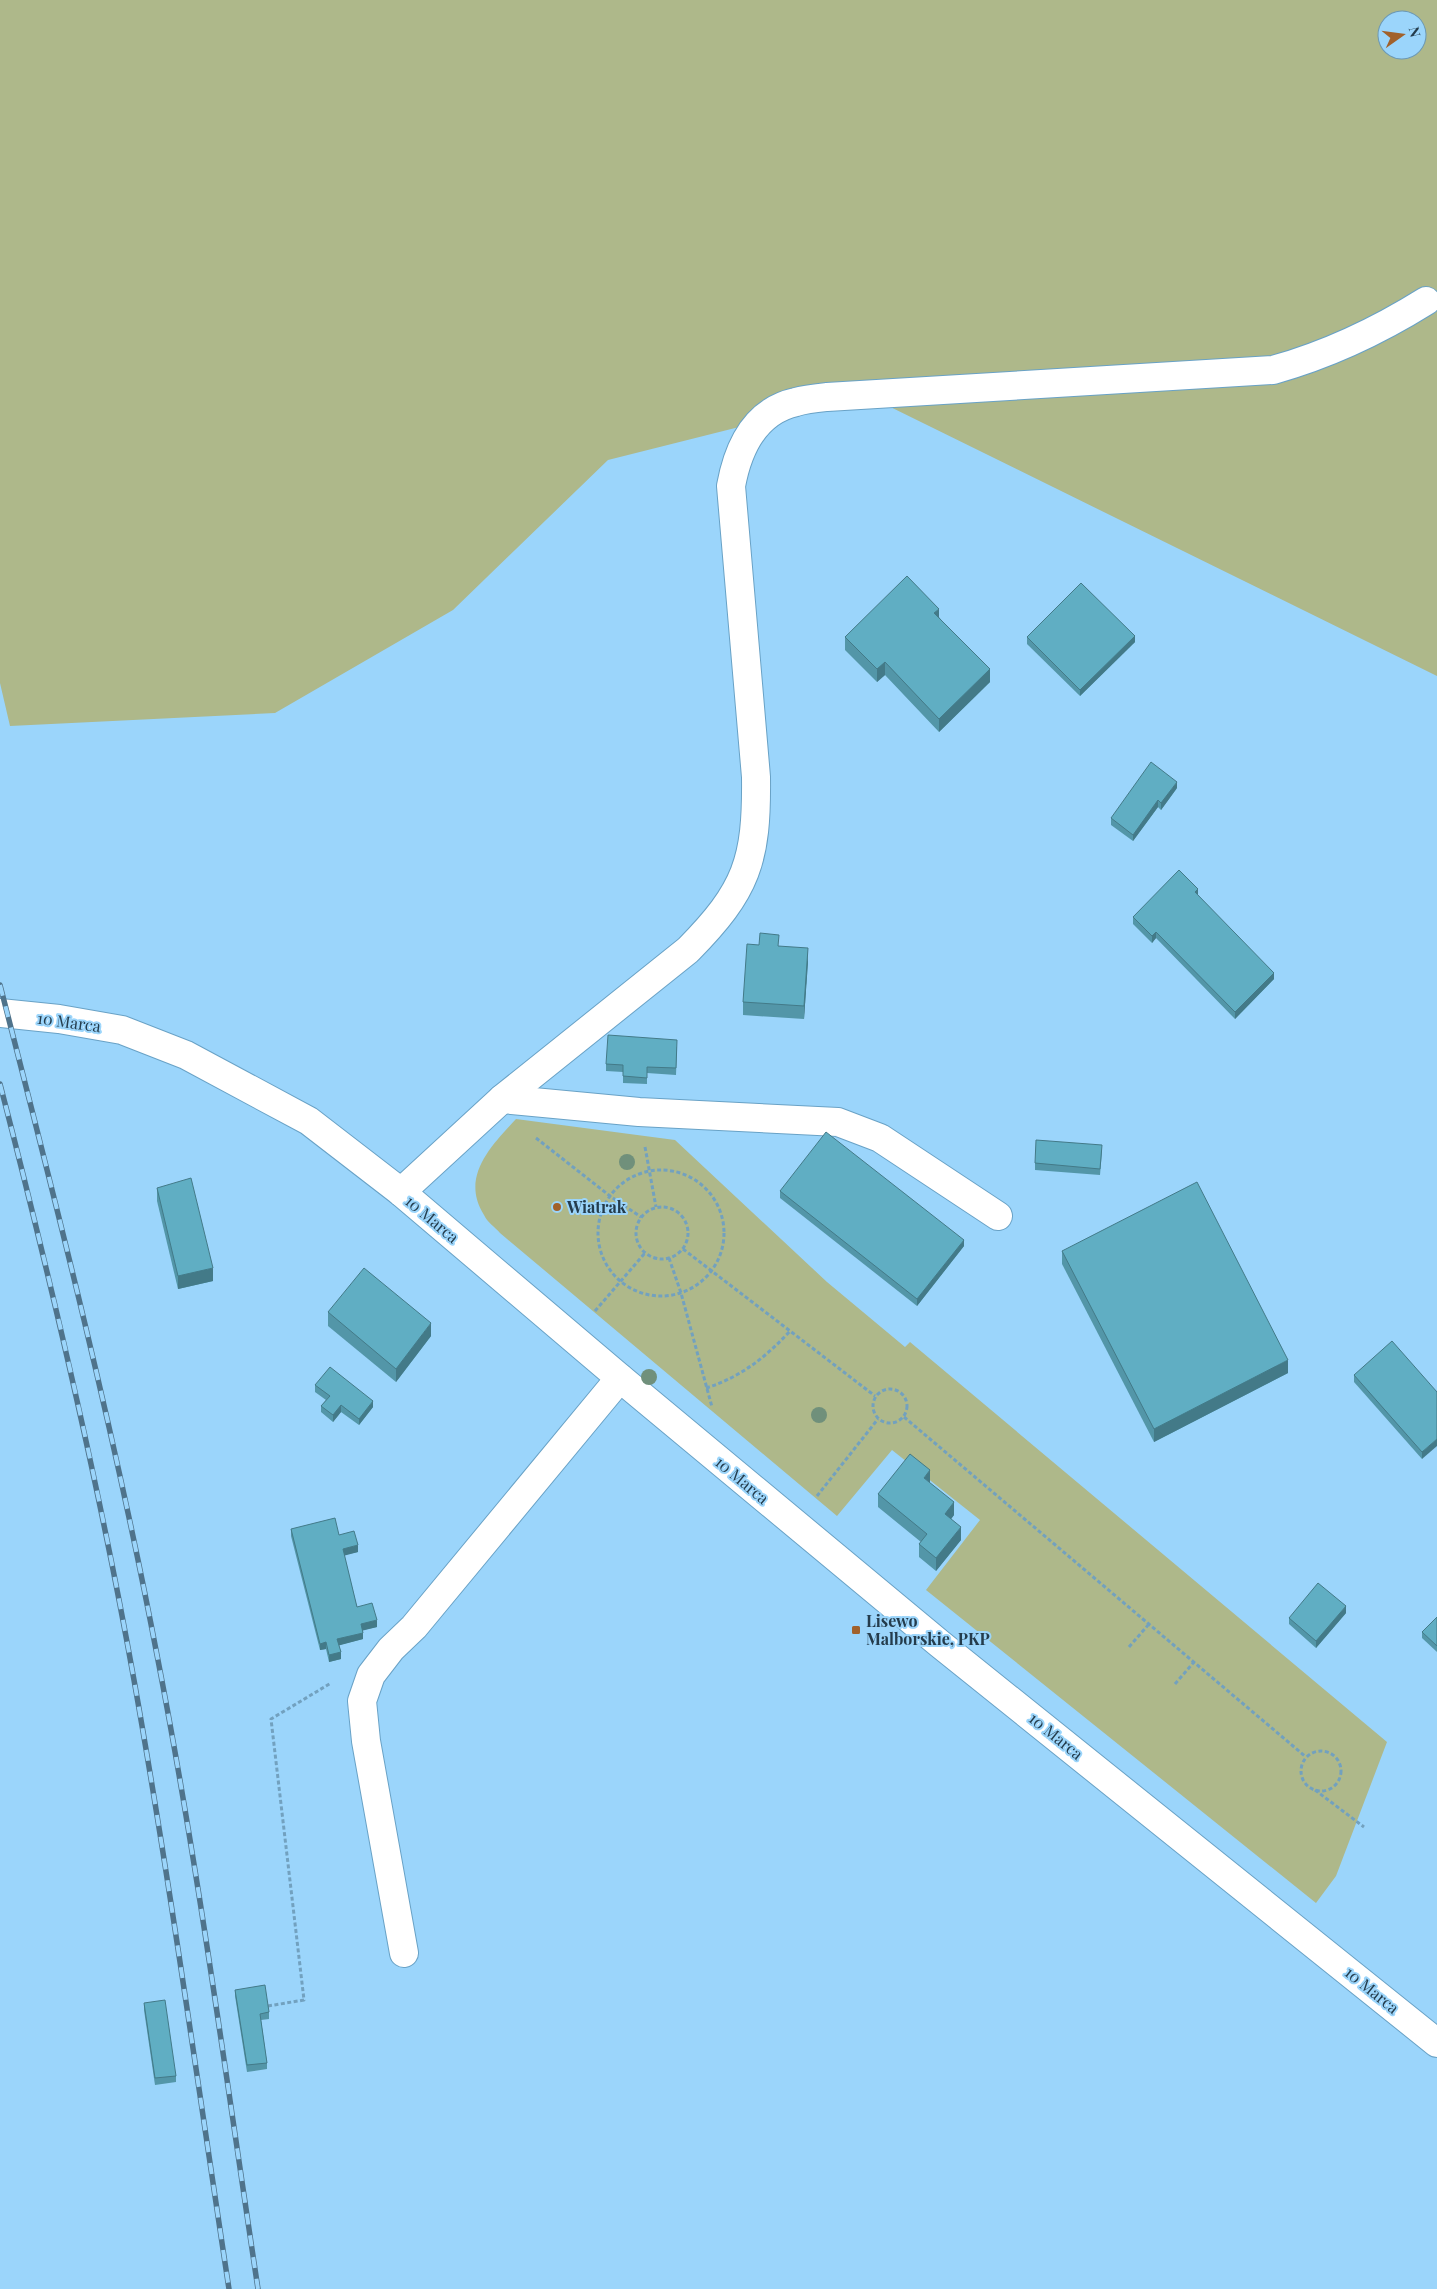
<svg xmlns="http://www.w3.org/2000/svg" width="1437" height="2289" font-family="'Playfair Display',serif">
	<rect width="100%" height="100%" fill="#9bd5fb"/>
	<g fill="#aeb88a" fill-rule="evenodd">
		<path d="M0,0H1437V676L866,395L608,460L453,610L275,713L10,726L0,683ZM1387,20H1417V50H1387Z"/>
		<path d="M516,1119L675,1140L827,1282L905,1347L910,1342L1387,1742L1336,1876L1316,1903L926,1590L980,1520L892,1450L837,1516L500,1233C495,1227 487,1222 484,1215C460,1177 491,1146 516,1119Z"/>
	</g>
	<g fill="none" stroke-linecap="round" stroke-linejoin="round">
		<defs>
			<g id="minor">
				<path d="M0,1013L59,1019L122,1030L186,1055L309,1121L401,1192L620,1378L940,1644L1437,2043"/>
				<path d="M502,1099L639,1112L838,1122L880,1138L998,1216"/>
				<path d="M401,1192L502,1099L688,950C747,890 757,861 756,777L731,486C738,448 755,411 796,402C806,399 817,398 827,397L1273,370C1327,355 1378,331 1426,301"/>
				<path d="M404,1953L366,1741L362,1701L371,1675L391,1649L414,1627L620,1378"/>
			</g>
		</defs>
		<use href="#minor" stroke="#69a2c6" stroke-width="30"/>
		<g stroke="#72a1bf" stroke-width="3" stroke-dasharray="4 2.5" stroke-linecap="butt">
			<path d="M536,1138L610,1196L641,1217"/>
			<path d="M645,1147L656,1207"/>
			<circle cx="661" cy="1233" r="63"/>
			<circle cx="662" cy="1233" r="26"/>
			<path d="M683,1249L875,1396"/>
			<path d="M669,1258L681,1293L712,1407"/>
			<path d="M595,1311L645,1253"/>
			<path d="M706,1388C741,1377 766,1357 790,1331"/>
			<circle cx="890" cy="1406" r="17"/>
			<path d="M904,1417L1306,1757"/>
			<path d="M817,1496L878,1419"/>
			<path d="M1129,1647L1149,1624"/>
			<path d="M1175,1684L1194,1662"/>
			<circle cx="1321" cy="1771" r="20"/>
			<path d="M1315,1790L1364,1827"/>
			<path d="M268,2006L304,2000L271,1719L331,1683"/>
		</g>
		<use href="#minor" stroke="#fff" stroke-width="28"/>
		<defs>
			<g id="rail">
				<path d="M0,985C57,1207 114,1430 157,1655C198,1865 226,2078 258,2289"/>
				<path d="M0,1084C51,1281 98,1479 134,1680C170,1882 198,2086 229,2289"/>
			</g>
		</defs>
		<use href="#rail" stroke="#4f738b" stroke-width="5.5"/>
		<use href="#rail" stroke="#9bd5fb" stroke-width="4" stroke-dasharray="11" stroke-linecap="butt"/>
	</g>
	<g fill="#70907b">
		<circle cx="627" cy="1162" r="8"/>
		<circle cx="649" cy="1377" r="8"/>
		<circle cx="819" cy="1415" r="8"/>
	</g>
	<g fill="#5396a8">
		<path d="M939,617L990,682L939,732L885,675L877,682L845,650V637Z"/>
		<path d="M1027,637L1135,642L1080,696L1027,644Z"/>
		<path d="M1177,788L1161,810L1158,807L1133,841L1111,825V818Z"/>
		<path d="M1198,896L1274,979L1235,1019L1156,938L1152,943L1133,924V917Z"/>
		<path d="M779,946L808,961L804,1019L743,1015V1002Z"/>
		<path d="M677,1047L676,1075L647,1073V1084L623,1083V1072L606,1071V1064Z"/>
		<path d="M1102,1151L1100,1175L1035,1170V1163Z"/>
		<path d="M157,1188L213,1281L178,1289L157,1201Z"/>
		<path d="M780,1191L964,1246L917,1306L780,1198Z"/>
		<path d="M1062,1251L1288,1373L1154,1442L1062,1264Z"/>
		<path d="M328,1312L431,1336L396,1382L328,1326Z"/>
		<path d="M1354,1375L1437,1392L1422,1459L1354,1382Z"/>
		<path d="M315,1385L373,1407L359,1425L341,1412L333,1422L321,1412V1406L326,1400L315,1392Z"/>
		<path d="M930,1483L954,1515L951,1519L961,1540L936,1571L919,1557V1544L921,1542L878,1507V1494Z"/>
		<path d="M291,1529L339,1535L358,1552L344,1555L357,1607L377,1627L363,1630V1639L339,1645L341,1659L329,1662L326,1649L320,1650L291,1536Z"/>
		<path d="M1346,1613L1316,1648L1289,1624V1618Z"/>
		<path d="M1437,1617V1652L1422,1638V1632Z"/>
		<path d="M235,1990L269,2012V2019L261,2020L267,2063V2069L247,2072L235,1996Z"/>
		<path d="M144,2003L176,2076V2082L155,2085L144,2010Z"/>
	</g>
	<g fill="#437a88">
		<path d="M939,609V622L934,613Z"/>
		<path d="M1135,636V642L1080,696V690Z"/>
		<path d="M885,662V675L877,682V669Z"/>
		<path d="M990,669V682L939,732V719Z"/>
		<path d="M1177,782V788L1161,810V803Z"/>
		<path d="M1158,800V807L1133,841V835Z"/>
		<path d="M1198,889V895L1195,892Z"/>
		<path d="M1156,932V938L1152,943V936Z"/>
		<path d="M808,948V961L804,1019V1006Z"/>
		<path d="M1274,973V979L1235,1019V1012Z"/>
		<path d="M964,1240V1246L917,1306V1299Z"/>
		<path d="M213,1268V1281L178,1289V1276Z"/>
		<path d="M431,1323V1336L396,1382V1369Z"/>
		<path d="M1288,1360V1373L1154,1442V1429Z"/>
		<path d="M373,1401V1407L359,1425V1419Z"/>
		<path d="M341,1405V1412L333,1422V1415Z"/>
		<path d="M1437,1439V1446L1422,1459V1452Z"/>
		<path d="M930,1470V1483L924,1478Z"/>
		<path d="M954,1502V1515L945,1527V1514Z"/>
		<path d="M961,1527V1540L936,1571V1558Z"/>
		<path d="M358,1545V1552L343,1556V1549Z"/>
		<path d="M1346,1606V1613L1316,1648V1641Z"/>
		<path d="M377,1620V1627L361,1631V1624Z"/>
		<path d="M363,1633V1639L337,1646V1639Z"/>
		<path d="M326,1642V1649L320,1650V1644Z"/>
		<path d="M341,1652V1659L329,1662V1655Z"/>
	</g>
	<g fill="#60aec3" stroke="#437a88">
		<path d="M907,576L939,609L934,613L990,669L939,719L885,662L877,669L845,637Z"/>
		<path d="M1081,583L1135,636L1080,690L1027,637Z"/>
		<path d="M1151,762L1177,782L1161,803L1158,800L1133,835L1111,818Z"/>
		<path d="M1179,870L1198,889L1195,892L1274,973L1235,1012L1156,932L1152,936L1133,917Z"/>
		<path d="M760,933L779,935L778,946L808,948L804,1006L743,1002L747,944L759,945Z"/>
		<path d="M608,1035L677,1040L676,1068L647,1067V1078L623,1076V1065L606,1064Z"/>
		<path d="M826,1132L964,1240L917,1299L780,1191Z"/>
		<path d="M1036,1140L1102,1145L1100,1169L1035,1163Z"/>
		<path d="M191,1178L213,1268L178,1276L157,1188Z"/>
		<path d="M1197,1182L1288,1360L1154,1429L1062,1251Z"/>
		<path d="M364,1268L431,1323L396,1369L328,1312Z"/>
		<path d="M1392,1341L1437,1392V1439L1422,1452L1354,1375Z"/>
		<path d="M330,1367L373,1401L359,1419L341,1405L333,1415L321,1406L330,1396L315,1385Z"/>
		<path d="M910,1454L930,1470L924,1478L954,1502L945,1514L961,1527L936,1558L919,1544L927,1534L878,1494Z"/>
		<path d="M335,1518L339,1535L354,1531L358,1545L343,1549L357,1607L372,1603L377,1620L361,1624L363,1633L337,1639L341,1652L329,1655L326,1642L320,1644L291,1529Z"/>
		<path d="M1318,1583L1346,1606L1316,1641L1289,1618Z"/>
		<path d="M1437,1617V1646L1422,1632Z"/>
		<path d="M265,1985L269,2012L260,2014L267,2063L247,2065L235,1990Z"/>
		<path d="M165,2000L176,2076L155,2078L144,2003Z"/>
	</g>
	<g fill="#a1612b" stroke="#9bd5fb" stroke-width="2">
		<circle cx="557" cy="1207" r="5"/>
		<rect x="851" y="1625" width="10" height="10" rx="2.5"/>
	</g>
	<g text-anchor="middle" stroke-width="4" stroke-linejoin="round" paint-order="stroke">
		<g font-size="16" fill="#243c4c" stroke="#9bd5fb">
			<text transform="translate(69 1022) rotate(8)" y="6">10 Marca</text>
			<text transform="translate(432 1219) rotate(40)" y="6">10 Marca</text>
			<text transform="translate(742 1480) rotate(40)" y="6">10 Marca</text>
			<text transform="translate(1056 1736) rotate(39)" y="6">10 Marca</text>
			<text transform="translate(1372 1990) rotate(39)" y="6">10 Marca</text>
		</g>
		<g font-size="16" font-weight="bold" fill="#243c4c" stroke="#9bd5fb" text-anchor="start">
			<text x="567" y="1213">Wiatrak</text>
			<text x="866" y="1627">Lisewo<tspan x="866" dy="18">Malborskie, PKP</tspan></text>
		</g>
	</g>
	<g transform="translate(1402 35) rotate(76)"><circle r="24" fill="#9bd5fb" stroke="#6b98b5"/>
	<path d="M0-4L9 19L0 12L-9 19Z" fill="#a1612b"/>
	<text y="-8" font-size="14" font-weight="bold" text-anchor="middle" fill="#243c4c">N</text>
	</g>
</svg>
